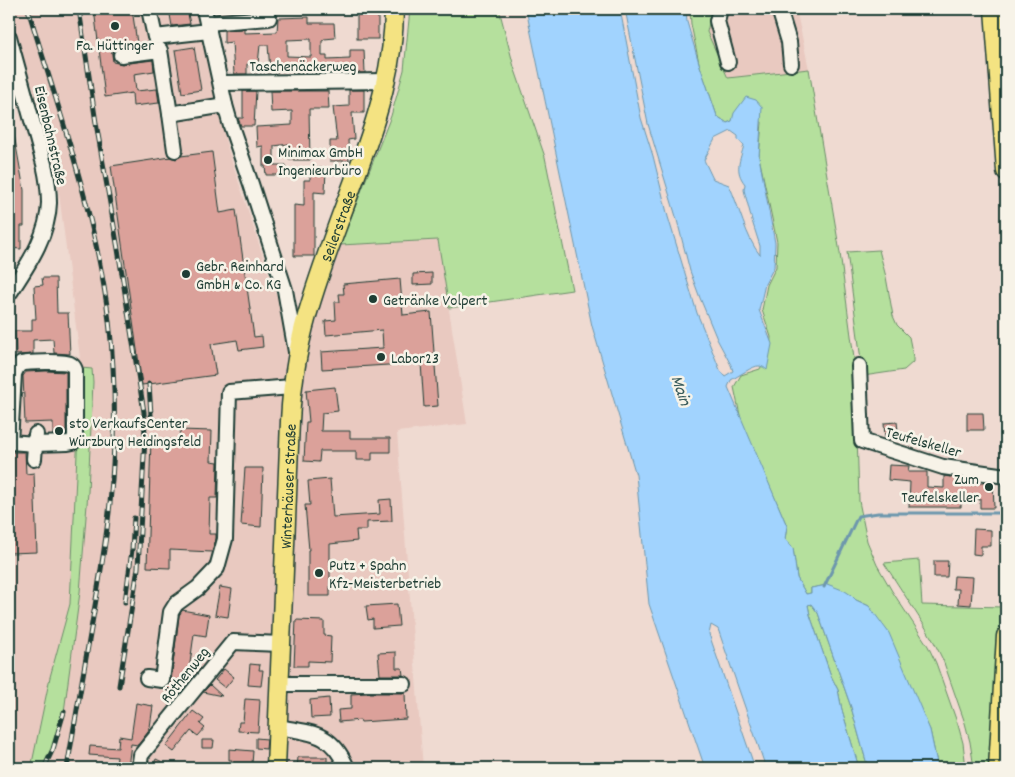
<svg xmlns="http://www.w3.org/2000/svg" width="1015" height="777" font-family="Dekko,sans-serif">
	<rect width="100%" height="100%" fill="#efdad1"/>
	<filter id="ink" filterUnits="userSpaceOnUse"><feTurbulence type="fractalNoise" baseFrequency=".02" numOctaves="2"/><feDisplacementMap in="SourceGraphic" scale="10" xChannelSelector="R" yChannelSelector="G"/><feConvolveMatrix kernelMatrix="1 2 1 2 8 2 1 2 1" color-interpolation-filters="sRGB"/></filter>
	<g filter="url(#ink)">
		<g fill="#e9c9c0">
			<path d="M9,9H196L226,143L275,293L292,306L301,308L319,300L340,245L438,240L467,424L397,432L423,768H9V450H13V442L15,358H80L55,162L35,94L9,14Z"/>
			<path d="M712,9H796L809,69L728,78L707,32Z"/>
		</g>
		<g fill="#b5e09d" stroke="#6a8e68">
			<path d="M410,9H499L514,67L545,157L572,290L449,308L438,240L340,245L391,116L404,70Z"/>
			<path d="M690,9H712L707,32L728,78L809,69L840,253L855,366L859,501L867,541L877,565L892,591L928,646L936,663L958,725L963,743L966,768H938L930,730L869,606L856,600L851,595L822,586L811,588V593L806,594L797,578L793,548L785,539L787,526L741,420L734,387L741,375L760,369L770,350L771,337L762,310L767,285L776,267L777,242L759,157L762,122L732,121L727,123L717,116L699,63L691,24Z"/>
			<path d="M879,250L886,277L893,316L897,325L909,337L913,357V362L904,370L863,376L847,252Z"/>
			<path d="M81,368L92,369L93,382L88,492L80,592L64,712L53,749L44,768H31L50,677L70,604Z"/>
			<path d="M919,560L922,605L1003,607L992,768H974L970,742L965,723L943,660L934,642L924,625L884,563Z"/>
			<path d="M811,604L818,613L851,707L868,768H859L842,710L838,690L831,676L810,615L808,605Z"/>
		</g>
		<path fill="#a1d3fe" stroke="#6d97ad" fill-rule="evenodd" d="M526,9H620L641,118L653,156L668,217L697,313L720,370L725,376L733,371L731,365L717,339L700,298L690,271L677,220L648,124L625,9H686L687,22L699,63L717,116L727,123L732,121L734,113L746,97L756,100L762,107L759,157L775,243L774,267L765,284L759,310L772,344L767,370C765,368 762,366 759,366C754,365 737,377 731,380L728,387L787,526L785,539L793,548L797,578L806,594L811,593V588L822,586L827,584L845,591L851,595L856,600L869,606L889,633L930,730L938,768H868L851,707L818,613L811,604L808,605L810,615L831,676L838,690L842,710L859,768H766L718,629L711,625L709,634L755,768H705L649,604L636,475L592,326ZM731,131L738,136V140L744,145C740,161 734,170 745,184L744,190L753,224L760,246V255C746,238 739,206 729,185L713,179L704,160L715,139Z"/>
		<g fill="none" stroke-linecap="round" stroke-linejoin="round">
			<path stroke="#6d97ad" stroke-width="3" d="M824,587L858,516L878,513H1006"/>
		</g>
		<g fill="#dba19a" stroke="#1f3d34" fill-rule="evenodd">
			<path d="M94,9H132L137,43L111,47L113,62L122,64L153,60L154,71L134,74L136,91L157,89L159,103L133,106L132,93L105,97Z"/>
			<path d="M169,9H187L190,24L172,26Z"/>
			<rect x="357" y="10" width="21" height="29"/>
			<path d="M309,17V23H334L335,38L324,39V40L322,41V56H327V60L350,59V50H364L365,73H332V68L270,70L268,45H260L258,64H247V74H234L232,42L224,43V30L244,29V33L277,32L278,18ZM311,39V57L287,56V40Z"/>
			<path d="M194,47L201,90L182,93L175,50Z"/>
			<path d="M349,90H364V113H352L354,139L348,140L349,161H330V141H337L333,107L349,106Z"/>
			<path d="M243,91H256L254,126H241L238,118H243Z"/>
			<path d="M270,91H328L329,109H309L310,160H289V144L274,146V165H286L287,175H266L265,166H263V146L257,147L256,127L292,125V111L271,112Z"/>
			<path d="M9,129H13L24,190V226H21V249L9,248Z"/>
			<path d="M212,152L220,213L236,210L254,337L262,336L263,347L239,350L237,340L211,344L216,375L142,385L111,166L171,157L176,159L181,156Z"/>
			<path d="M310,168H326L325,193L314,192V256H294V205L304,206V180H310Z"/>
			<path d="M432,273V284L413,285V274Z"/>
			<path d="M42,278H56L57,313H68L70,354L54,353L53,339L33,340V354L16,355L15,331H32V319H36L34,286L43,285Z"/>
			<path d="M400,279L403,315L431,312L438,406L424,407L421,363L322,369L321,352L383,348L382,330L326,335L325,321L336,320L335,302H340L339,294H344L343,284Z"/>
			<path d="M46,371L66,372V434L53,435V422L25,423L23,376L26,372Z"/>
			<path d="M335,387L338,411L322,413L321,431H350V438H390V452H372V460H356V451H320L319,462L304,461L306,422H309L306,390Z"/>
			<path d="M967,413H983L984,430H967Z"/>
			<path d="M897,422L899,439H885L884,423Z"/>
			<path d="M180,430L212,431L211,461L218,462L217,498H210L209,534H216V539L212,552L170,550V568L147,567L151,439L179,440Z"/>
			<path d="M9,452H25L26,474L34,473L37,552L10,553Z"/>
			<path d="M889,465L909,466L908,472H927V487L944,488V476L963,479V483H993L994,508H980V499H961V507H909L910,482L888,480Z"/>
			<path d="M245,468H263L261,527L241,525Z"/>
			<path d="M330,479L333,517L380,514L379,500L391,499L392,521L367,522V530H356L357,541L330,544V596H308V550H309L305,505H310L308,481Z"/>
			<path d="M974,529L991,530V546H981V555L973,554Z"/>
			<path d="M934,561H948L947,577H934Z"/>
			<path d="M954,576L973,577L971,605L958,604L959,589H953Z"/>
			<path d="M220,587L232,589L228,617L215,615Z"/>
			<path d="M397,604L399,626L373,628V619L368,620L366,606Z"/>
			<path d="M182,610L209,615L206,636L194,634L187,685L181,692L166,690V687L169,685L171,681L179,615Z"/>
			<path d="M296,620L324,621V635L331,636L330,662L308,661V666H294Z"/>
			<path d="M396,652V668H402L403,675H380L378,653Z"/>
			<path d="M250,664L260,665L259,670H263L261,686L248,685Z"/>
			<path d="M224,669L234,677L225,688L215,680Z"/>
			<path d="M210,685L222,696L203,692Z"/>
			<path d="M368,693H405L406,719L361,722L360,720L339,722L338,710L351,709V694Z"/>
			<path d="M329,698L330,717L311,718L310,700Z"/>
			<path d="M245,699L260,700L258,732L238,731L239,722H243Z"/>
			<path d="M136,703L153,706L150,727H149L148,732L138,745L131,744L128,767L116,765L117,757L89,755L90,746L118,748L119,736L131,738Z"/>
			<path d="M193,711L204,719L200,724L205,728L198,736L191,731L174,752L166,746Z"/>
			<path d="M256,738L267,739L266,749L256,748Z"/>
			<path d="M202,740H214L213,748H202Z"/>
			<path d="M229,749L253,751L252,764H249L248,768H231L232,760H229Z"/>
			<path d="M298,757H327V768H297Z"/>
			<path d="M156,759L175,768H152Z"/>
		</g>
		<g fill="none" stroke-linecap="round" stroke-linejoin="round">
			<defs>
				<g id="minor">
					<path d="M149,9L155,37L209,31"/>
					<path d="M204,9L225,105L231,126L251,184L285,290L296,352"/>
					<path d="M720,9L717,21L728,62"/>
					<path d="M779,9L789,42L791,64"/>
					<path d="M207,23L269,18"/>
					<path d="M9,37L44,164C47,177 49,190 49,203C48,237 27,266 9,294"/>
					<path d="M121,55L160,50L170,114"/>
					<path d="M221,83L386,81"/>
					<path d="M175,150L170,114L225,105"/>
					<path d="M859,366L862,441L943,467L1006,476"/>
					<path d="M9,441L10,442L35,444L68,443L73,442L75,436V370C74,367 74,366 70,364C65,361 26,362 21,364C17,366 16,369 14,374L10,442"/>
					<path d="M34,459L36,434"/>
					<path d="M147,678L162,680L171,612L176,604L198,588L217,568L225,539L229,392L292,387"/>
					<path d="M279,684H404"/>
					<path d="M278,727C312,733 332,732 347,768"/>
					<path d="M139,768L141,755L233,642L281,644"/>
				</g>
				<g id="major">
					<path d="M994,9L1006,171"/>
					<path id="s1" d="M276,768L290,421C292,380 299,339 312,299C326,254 343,211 359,167C378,116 394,64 394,9"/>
					<path d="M998,768L1006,636"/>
				</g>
			</defs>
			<use href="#minor" stroke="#1f3d34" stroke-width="18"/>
			<use href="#major" stroke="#1f3d34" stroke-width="21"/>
			<use href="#minor" stroke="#f7f3e8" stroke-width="14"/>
			<use href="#major" stroke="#f4e382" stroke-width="18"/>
			<defs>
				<g id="rail">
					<path d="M28,9C59,111 96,214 109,321C116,381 116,443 110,503C106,543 99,583 92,623C84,671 75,720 67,768"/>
					<path d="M79,9L96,123L118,249L144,412L145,437L138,568L119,686"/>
					<path d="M149,384L151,415"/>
					<path d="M125,602L132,550L134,518"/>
					<path d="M44,768L53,749L64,712"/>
				</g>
			</defs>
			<use href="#rail" stroke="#1f3d34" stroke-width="5"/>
			<use href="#rail" stroke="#f7f3e8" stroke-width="3" stroke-dasharray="9" stroke-linecap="butt"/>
		</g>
	</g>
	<g fill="#1f3d34" stroke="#f7f3e8" stroke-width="2">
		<circle cx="115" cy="26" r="5"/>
		<circle cx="268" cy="160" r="5"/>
		<circle cx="186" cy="274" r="5"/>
		<circle cx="373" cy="299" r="5"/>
		<circle cx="381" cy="357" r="5"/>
		<circle cx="59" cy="431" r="5"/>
		<circle cx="989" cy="487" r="5"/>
		<circle cx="319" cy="573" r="5"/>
	</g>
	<g text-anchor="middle" stroke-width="5" stroke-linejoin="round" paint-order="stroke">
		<g font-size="16" fill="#1f3d34" stroke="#f7f3e8" text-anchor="start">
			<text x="115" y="50" text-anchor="middle">Fa. Hüttinger</text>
			<text x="278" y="157">Minimax GmbH<tspan x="278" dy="18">Ingenieurbüro</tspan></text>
			<text x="196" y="271">Gebr. Reinhard<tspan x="196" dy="18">GmbH &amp; Co. KG</tspan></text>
			<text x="383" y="305">Getränke Volpert</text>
			<text x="391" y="363">Labor23</text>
			<text x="69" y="428">sto VerkaufsCenter<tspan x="69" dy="18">Würzburg Heidingsfeld</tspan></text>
			<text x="979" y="484" text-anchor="end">Zum<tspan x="979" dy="18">Teufelskeller</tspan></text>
			<text x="329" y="570">Putz + Spahn<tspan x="329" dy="18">Kfz-Meisterbetrieb</tspan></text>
		</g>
		<g font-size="16" fill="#1f3d34" stroke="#f7f3e8">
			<text x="303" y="71">Taschenäckerweg</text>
			<text transform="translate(52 135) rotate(77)" y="6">Eisenbahnstraße</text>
			<text dy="6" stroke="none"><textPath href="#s1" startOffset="549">Seilerstraße</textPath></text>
			<text transform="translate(924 441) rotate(16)" y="6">Teufelskeller</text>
			<text dy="6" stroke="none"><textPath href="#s1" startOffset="282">Winterhäuser Straße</textPath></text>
			<text transform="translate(184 674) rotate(-51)" y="6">Röthenweg</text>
		</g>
		<g font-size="18" font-style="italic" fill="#395b5c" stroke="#f7f3e8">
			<text transform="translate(682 390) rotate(71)" y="6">Main</text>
		</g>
	</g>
	<rect width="1015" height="777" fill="none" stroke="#f7f3e8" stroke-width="30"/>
	<rect x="15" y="15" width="985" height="747" fill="none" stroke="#1f3d34" stroke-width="2" filter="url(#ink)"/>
</svg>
